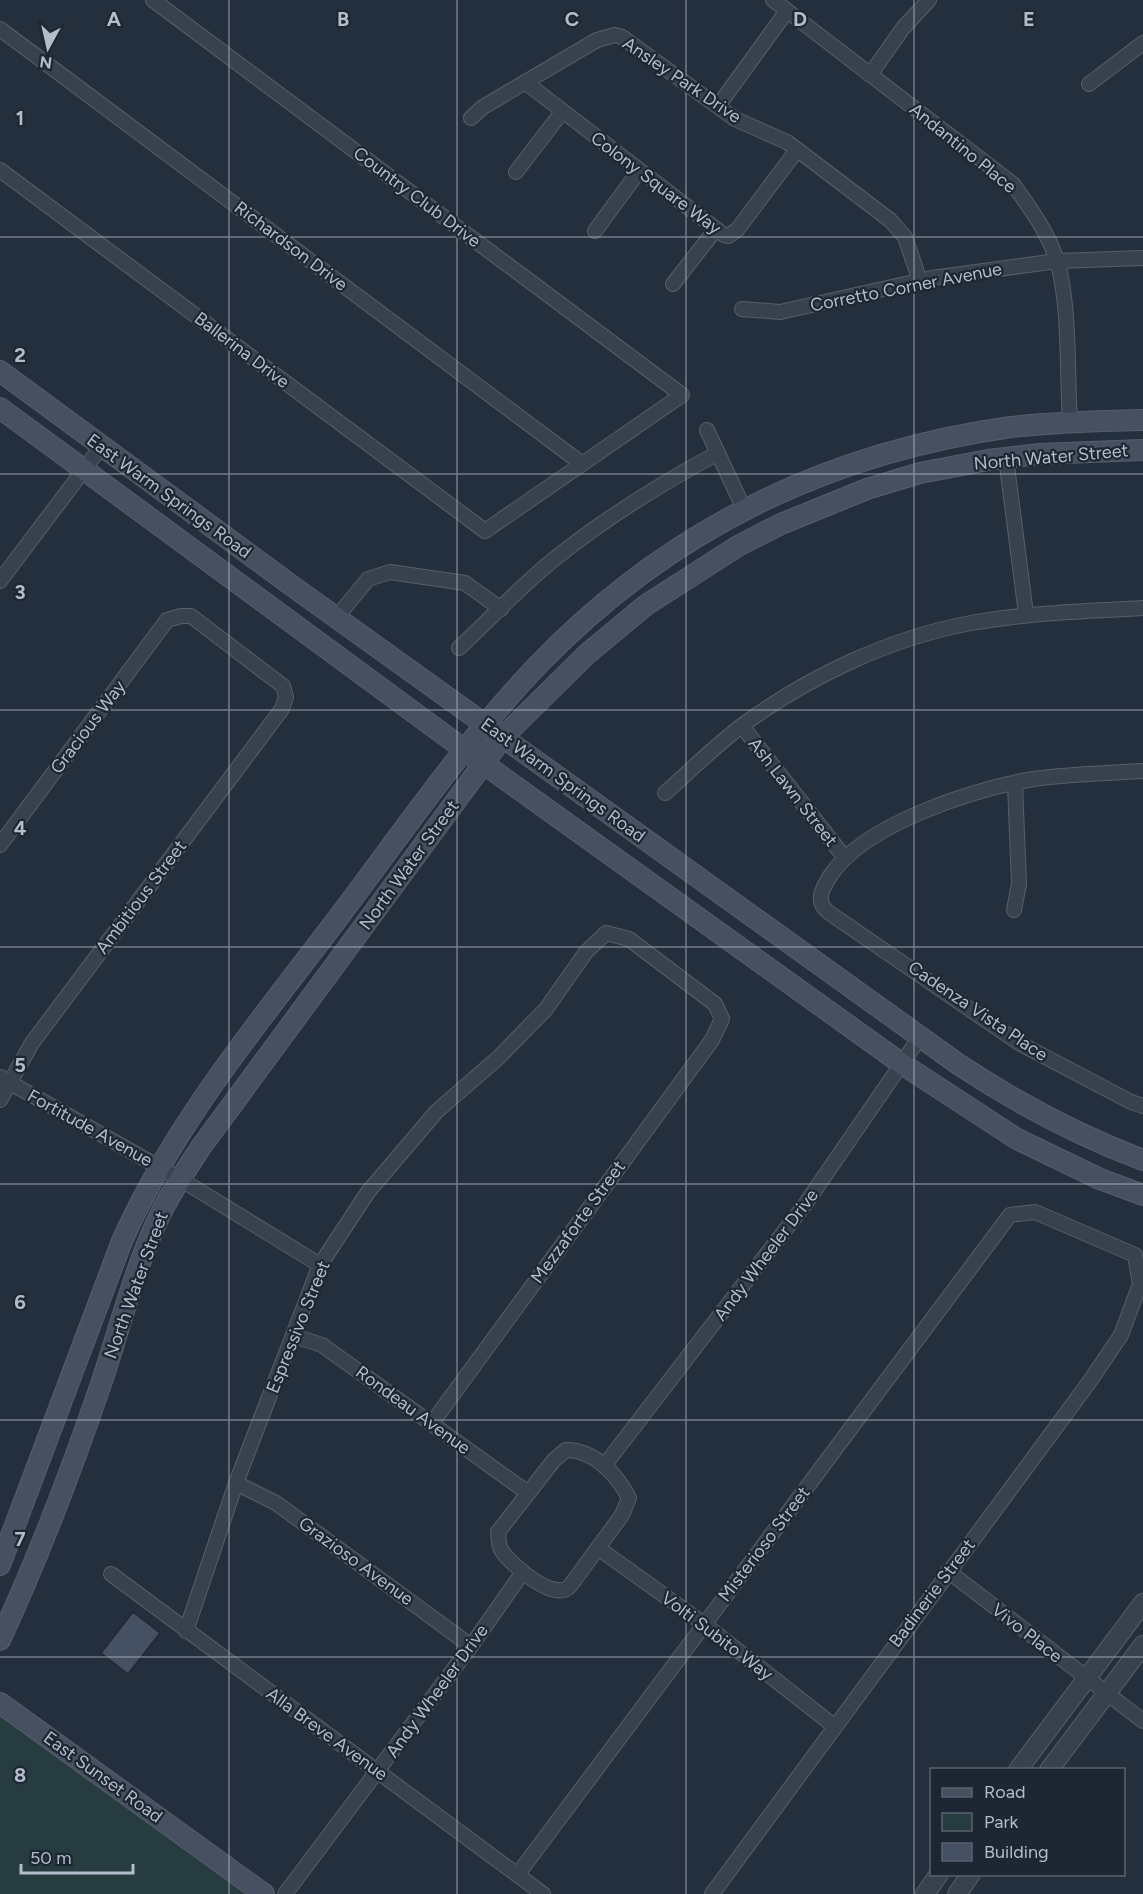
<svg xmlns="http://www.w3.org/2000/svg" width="1143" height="1894" font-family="Figtree,sans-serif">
	<rect width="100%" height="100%" fill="#242f3e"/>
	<path fill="#263c3f" d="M0,1712L248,1894H0Z"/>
	<path fill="#455162" stroke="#1f2835" stroke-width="1.5" d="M133,1612L160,1633L128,1674L101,1653Z"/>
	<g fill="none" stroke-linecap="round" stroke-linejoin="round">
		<defs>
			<g id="minor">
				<path d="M773,0L1013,184C1030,208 1048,232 1057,261C1070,303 1067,376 1070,423"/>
				<path d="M0,29L581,463"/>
				<path d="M870,75L903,28L929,0"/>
				<path d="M525,82L724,235L728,236L737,230L797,150"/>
				<path d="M1089,84L1143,43"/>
				<path d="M718,106L787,11"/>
				<path d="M471,118L483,107L597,40L615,35L622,37L735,119L787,142L890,220L905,237L920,281"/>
				<path d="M0,170L485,531L682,395L153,0"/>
				<path d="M516,172L562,112"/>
				<path d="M595,231L639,171"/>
				<path d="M673,284L716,229"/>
				<path d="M742,309L780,312L932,278L1057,261L1143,258"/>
				<path d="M707,430L744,509"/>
				<path d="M1006,458L1026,614"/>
				<path d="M0,581L101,447"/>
				<path d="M337,617L368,579L390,572L465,583L501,609"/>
				<path d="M459,648C490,619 520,587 553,560C604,519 660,484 718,453"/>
				<path d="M742,726L845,858"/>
				<path d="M1143,771C1107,773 1069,774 1033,779C974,789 864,824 830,876C822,889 815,901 828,912L1019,1043L1131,1102L1143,1106"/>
				<path d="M665,793C691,770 716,745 744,724C810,676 890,638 971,623C1028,613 1085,611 1143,608"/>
				<path d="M0,845L167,620L181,616H191L283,686L286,697L282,709L32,1043L0,1100"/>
				<path d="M1014,910L1019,884L1015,784"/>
				<path d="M0,1077L180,1179L320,1265"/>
				<path d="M294,1336L322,1345L528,1493"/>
				<path d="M566,1450C595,1450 617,1475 629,1498L622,1515L570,1586C555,1603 511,1565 502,1551C498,1546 499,1539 498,1532L554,1460Z"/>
				<path d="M604,1466L806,1203L920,1037"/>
				<path d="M236,1483L276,1503L471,1646"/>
				<path d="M598,1548L704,1624L834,1726"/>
				<path d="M948,1571L1143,1721"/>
				<path d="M111,1574L543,1894"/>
				<path d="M186,1631L236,1483L320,1265L368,1192L437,1111L498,1058L546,1009L586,952L606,933L629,939L715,1004L722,1019L712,1040L432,1423"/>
				<path d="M518,1874L1010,1215L1035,1212L1135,1255L1140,1284L1121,1335L1090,1381L712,1894"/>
				<path d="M285,1894L471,1646L523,1572"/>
			</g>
			<g id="tertiary">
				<path d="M1018,1770L1143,1603"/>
				<path d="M1049,1770L1143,1645"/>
				<path d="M925,1894L939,1874"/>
				<path d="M957,1894L971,1874"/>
			</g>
			<g id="secondary">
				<path d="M0,371L295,588L958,1064C1017,1103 1077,1135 1143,1160"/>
				<path d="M0,408L484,764L902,1064L1017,1139L1100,1179L1143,1195"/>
				<path d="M0,1565L122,1241C175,1122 260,1021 338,918C402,833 463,744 536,667C666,531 825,453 1011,427C1055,422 1099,421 1143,420"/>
				<path d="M0,1640C39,1556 72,1469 102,1381C120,1327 134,1270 159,1217C170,1193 186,1170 201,1147L503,737L587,654L646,605L738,546L781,524L867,489L920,473L988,460L1040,454L1143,450"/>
				<path d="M0,1703L264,1894"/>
			</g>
		</defs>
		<use href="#minor" stroke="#565f6c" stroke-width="16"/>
		<use href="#tertiary" stroke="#565f6c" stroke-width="20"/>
		<use href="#secondary" stroke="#565f6c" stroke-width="22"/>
		<use href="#minor" stroke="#38414e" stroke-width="14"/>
		<use href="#tertiary" stroke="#38414e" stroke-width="18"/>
		<use href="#secondary" stroke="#465061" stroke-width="20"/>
	</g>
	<path fill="none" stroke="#b4bcc9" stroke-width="1.5" stroke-opacity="0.55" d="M229,0V1894M457,0V1894M686,0V1894M914,0V1894M0,237H1143M0,474H1143M0,710H1143M0,947H1143M0,1184H1143M0,1420H1143M0,1657H1143"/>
	<g text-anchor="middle" stroke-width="4.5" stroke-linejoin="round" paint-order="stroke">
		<g font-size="18" fill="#b4bcc9" stroke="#1d2633">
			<text transform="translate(682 80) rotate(34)" y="6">Ansley Park Drive</text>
			<text transform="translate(963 148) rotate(39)" y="6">Andantino Place</text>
			<text transform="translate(656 183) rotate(37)" y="6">Colony Square Way</text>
			<text transform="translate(417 197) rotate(37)" y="6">Country Club Drive</text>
			<text transform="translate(291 246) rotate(37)" y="6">Richardson Drive</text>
			<text transform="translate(906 287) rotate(-11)" y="6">Corretto Corner Avenue</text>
			<text transform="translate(242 350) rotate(37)" y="6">Ballerina Drive</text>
			<text transform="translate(1051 457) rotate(-5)" y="6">North Water Street</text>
			<text transform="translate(169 496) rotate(36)" y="6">East Warm Springs Road</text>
			<text transform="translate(88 727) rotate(-53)" y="6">Gracious Way</text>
			<text transform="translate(563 780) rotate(36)" y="6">East Warm Springs Road</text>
			<text transform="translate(793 792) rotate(52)" y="6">Ash Lawn Street</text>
			<text transform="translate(409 865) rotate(-54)" y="6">North Water Street</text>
			<text transform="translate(141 897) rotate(-53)" y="6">Ambitious Street</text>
			<text transform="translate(978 1011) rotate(34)" y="6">Cadenza Vista Place</text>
			<text transform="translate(90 1128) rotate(29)" y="6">Fortitude Avenue</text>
			<text transform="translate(578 1222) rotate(-54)" y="6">Mezzaforte Street</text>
			<text transform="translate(766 1255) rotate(-53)" y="6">Andy Wheeler Drive</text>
			<text transform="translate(136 1285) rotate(-70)" y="6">North Water Street</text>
			<text transform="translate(298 1327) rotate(-68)" y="6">Espressivo Street</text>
			<text transform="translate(413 1410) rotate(36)" y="6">Rondeau Avenue</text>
			<text transform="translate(764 1544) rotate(-53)" y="6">Misterioso Street</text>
			<text transform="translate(356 1561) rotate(36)" y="6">Grazioso Avenue</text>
			<text transform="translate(932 1593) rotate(-53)" y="6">Badinerie Street</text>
			<text transform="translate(1027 1633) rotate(38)" y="6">Vivo Place</text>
			<text transform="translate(717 1636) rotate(37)" y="6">Volti Subito Way</text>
			<text transform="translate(437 1691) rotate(-54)" y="6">Andy Wheeler Drive</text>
			<text transform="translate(327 1734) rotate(36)" y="6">Alla Breve Avenue</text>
			<text transform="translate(103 1777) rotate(36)" y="6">East Sunset Road</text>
		</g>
	</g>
	<g font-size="20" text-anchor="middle" font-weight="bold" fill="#b4bcc9" stroke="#1d2633" stroke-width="4.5" stroke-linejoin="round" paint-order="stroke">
		<text x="114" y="26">A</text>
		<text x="343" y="26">B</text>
		<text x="572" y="26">C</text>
		<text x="800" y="26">D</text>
		<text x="1029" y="26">E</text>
		<text x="20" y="125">1</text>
		<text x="20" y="362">2</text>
		<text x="20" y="599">3</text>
		<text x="20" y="835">4</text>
		<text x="20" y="1072">5</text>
		<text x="20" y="1309">6</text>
		<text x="20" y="1546">7</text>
		<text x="20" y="1782">8</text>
	</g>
	<rect x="930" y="1768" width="195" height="108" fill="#1d2633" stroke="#59626f" stroke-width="1.5"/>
	<rect x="942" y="1788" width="30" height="9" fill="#465061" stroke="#59626f" stroke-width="1.5"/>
	<text x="984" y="1798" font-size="18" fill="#b4bcc9">Road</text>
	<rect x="942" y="1813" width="30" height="18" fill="#263c3f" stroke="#59626f" stroke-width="1.5"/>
	<text x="984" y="1828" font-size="18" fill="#b4bcc9">Park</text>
	<rect x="942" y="1843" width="30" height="18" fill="#455162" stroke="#59626f" stroke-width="1.5"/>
	<text x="984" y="1858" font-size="18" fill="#b4bcc9">Building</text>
	<g transform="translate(48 48) rotate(188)" stroke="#1d2633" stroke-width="4.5" paint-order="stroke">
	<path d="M0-4.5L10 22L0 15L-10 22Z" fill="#b4bcc9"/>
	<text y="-9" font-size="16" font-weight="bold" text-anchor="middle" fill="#b4bcc9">N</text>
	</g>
	<path d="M21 1864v9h112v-9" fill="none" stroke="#b4bcc9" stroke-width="3"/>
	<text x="30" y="1864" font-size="18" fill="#b4bcc9" stroke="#1d2633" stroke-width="4.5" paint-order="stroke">50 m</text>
</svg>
